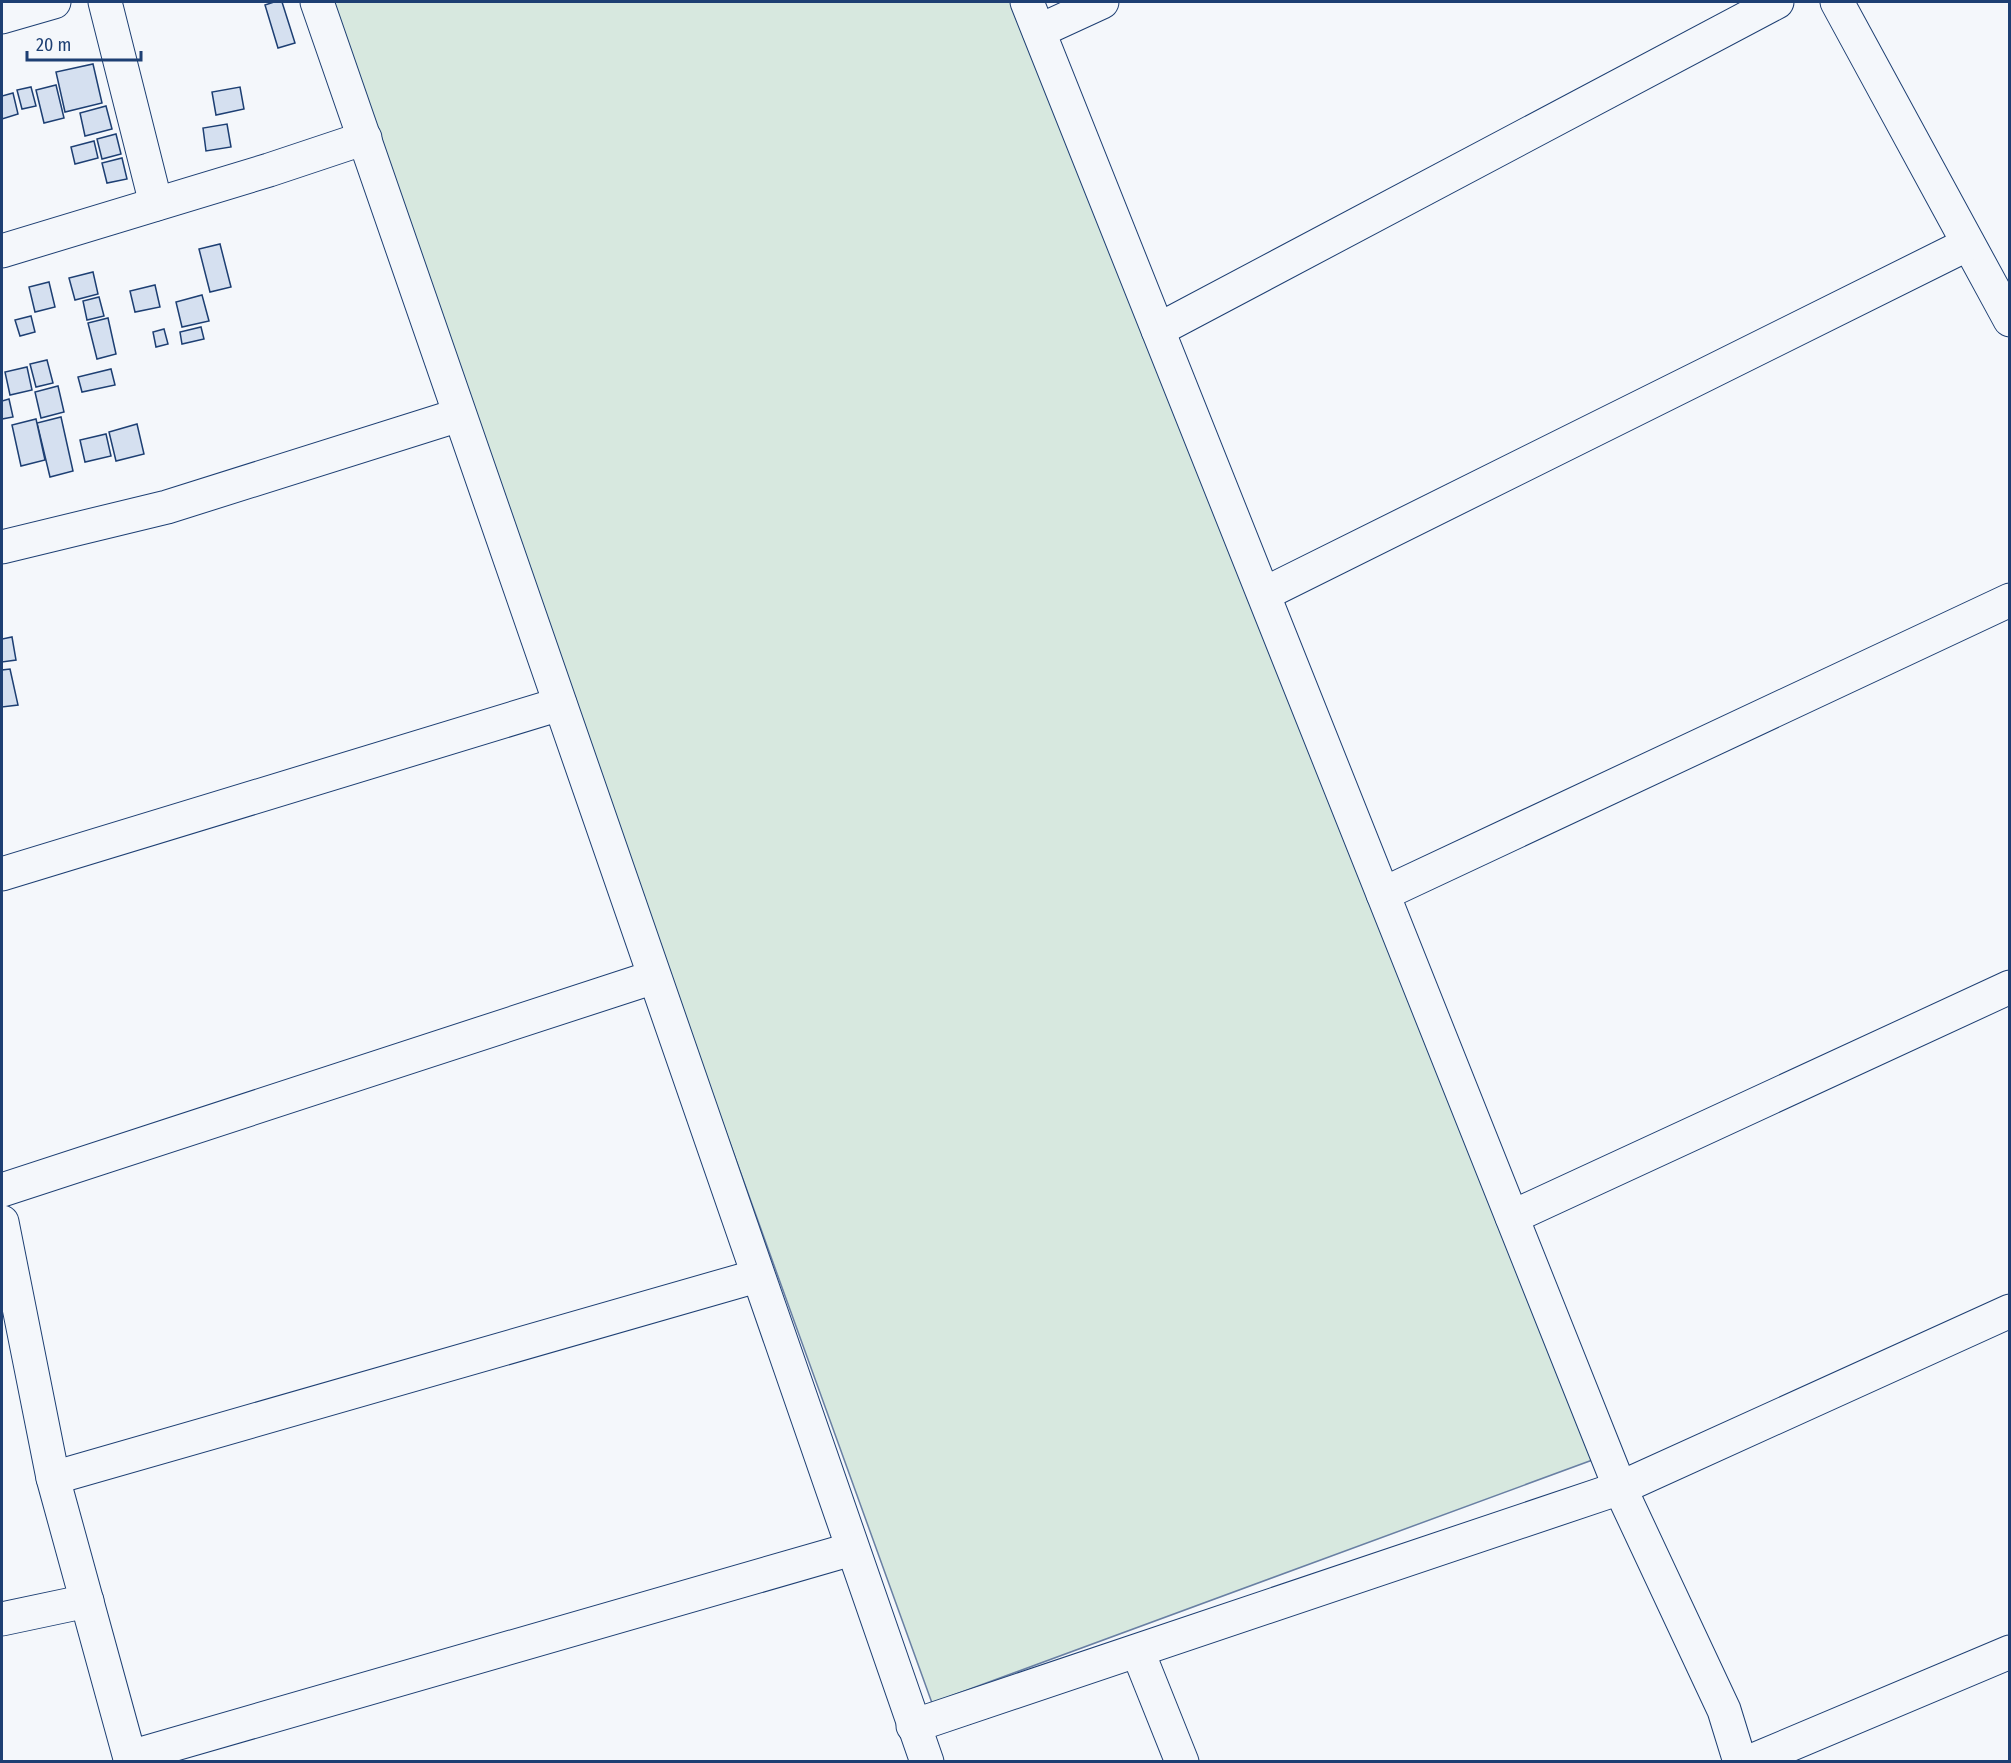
<svg xmlns="http://www.w3.org/2000/svg" width="2011" height="1763" font-family="'Fira Sans Condensed',sans-serif">
	<rect width="100%" height="100%" fill="#f4f7fb"/>
	<path fill="#d7e8df" stroke="#687fa3" stroke-width="1.5" d="M318,2H1012L1606,1455L932,1703Z"/>
	<g fill="#d5e0f0" stroke="#1d3f73" stroke-width="1.5">
		<path d="M274,2H282L295,43L278,48L265,5Z"/>
		<path d="M93,64L102,103L65,112L56,72Z"/>
		<path d="M56,85L64,118L44,123L36,90Z"/>
		<path d="M31,87L36,106L22,109L17,90Z"/>
		<path d="M240,87L244,109L216,115L212,92Z"/>
		<path d="M13,93L18,114L2,119V96Z"/>
		<path d="M106,106L112,129L85,136L80,113Z"/>
		<path d="M227,124L231,147L206,151L203,128Z"/>
		<path d="M116,134L121,154L102,159L97,139Z"/>
		<path d="M94,141L98,158L75,164L71,147Z"/>
		<path d="M122,158L127,179L107,183L102,163Z"/>
		<path d="M220,244L231,287L210,292L199,249Z"/>
		<path d="M93,272L98,294L75,300L69,278Z"/>
		<path d="M49,282L55,307L35,312L29,287Z"/>
		<path d="M155,285L160,307L135,312L130,291Z"/>
		<path d="M202,295L209,321L182,327L176,302Z"/>
		<path d="M99,297L104,316L87,320L83,301Z"/>
		<path d="M31,316L35,332L20,336L15,320Z"/>
		<path d="M108,318L116,354L97,359L88,323Z"/>
		<path d="M201,327L204,339L182,344L180,332Z"/>
		<path d="M164,329L168,344L156,347L153,332Z"/>
		<path d="M47,360L53,383L36,387L30,364Z"/>
		<path d="M27,367L32,390L10,395L5,372Z"/>
		<path d="M111,369L115,385L82,392L78,377Z"/>
		<path d="M58,386L64,412L41,418L35,392Z"/>
		<path d="M9,399L13,417L2,419V401Z"/>
		<path d="M61,417L73,471L50,477L37,423Z"/>
		<path d="M36,419L45,460L21,466L12,425Z"/>
		<path d="M137,424L144,454L116,461L109,432Z"/>
		<path d="M106,434L111,456L85,462L80,440Z"/>
		<path d="M12,637L16,660L2,662V639Z"/>
		<path d="M10,669L18,705L2,707V670Z"/>
	</g>
	<g fill="none" stroke-linecap="round" stroke-linejoin="round">
		<defs>
			<g id="street">
				<path d="M105,2L156,204"/>
				<path d="M317,2L927,1762"/>
				<path d="M1027,2L1620,1488L1724,1710L1740,1762"/>
				<path d="M1837,2L2010,320"/>
				<path d="M2,17L54,2"/>
				<path d="M1039,31L1102,2"/>
				<path d="M2,251L269,170L365,138"/>
				<path d="M1158,330L1777,2"/>
				<path d="M2,547L167,507L459,415"/>
				<path d="M1264,594L1968,244"/>
				<path d="M2,874L560,704"/>
				<path d="M1383,894L2010,600"/>
				<path d="M2,1190L654,977"/>
				<path d="M1512,1217L2010,987"/>
				<path d="M2,1222L53,1478L131,1762"/>
				<path d="M53,1478L757,1276"/>
				<path d="M2,1619L87,1601"/>
				<path d="M1138,1652L1182,1762"/>
				<path d="M913,1726L1620,1488L2010,1311"/>
				<path d="M130,1757L852,1549"/>
				<path d="M1749,1762L2010,1652"/>
			</g>
		</defs>
		<use href="#street" stroke="#1d3f73" stroke-width="35"/>
		<use href="#street" stroke="#f4f7fb" stroke-width="33"/>
	</g>
	<rect width="2011" height="1763" fill="none" stroke="#1d3f73" stroke-width="6"/>
	<path d="M27 51v9h114v-9" fill="none" stroke="#1d3f73" stroke-width="3"/>
	<text x="36" y="51" font-size="18" fill="#1d3f73" stroke="#f4f7fb" stroke-width="4.5" paint-order="stroke">20 m</text>
</svg>
